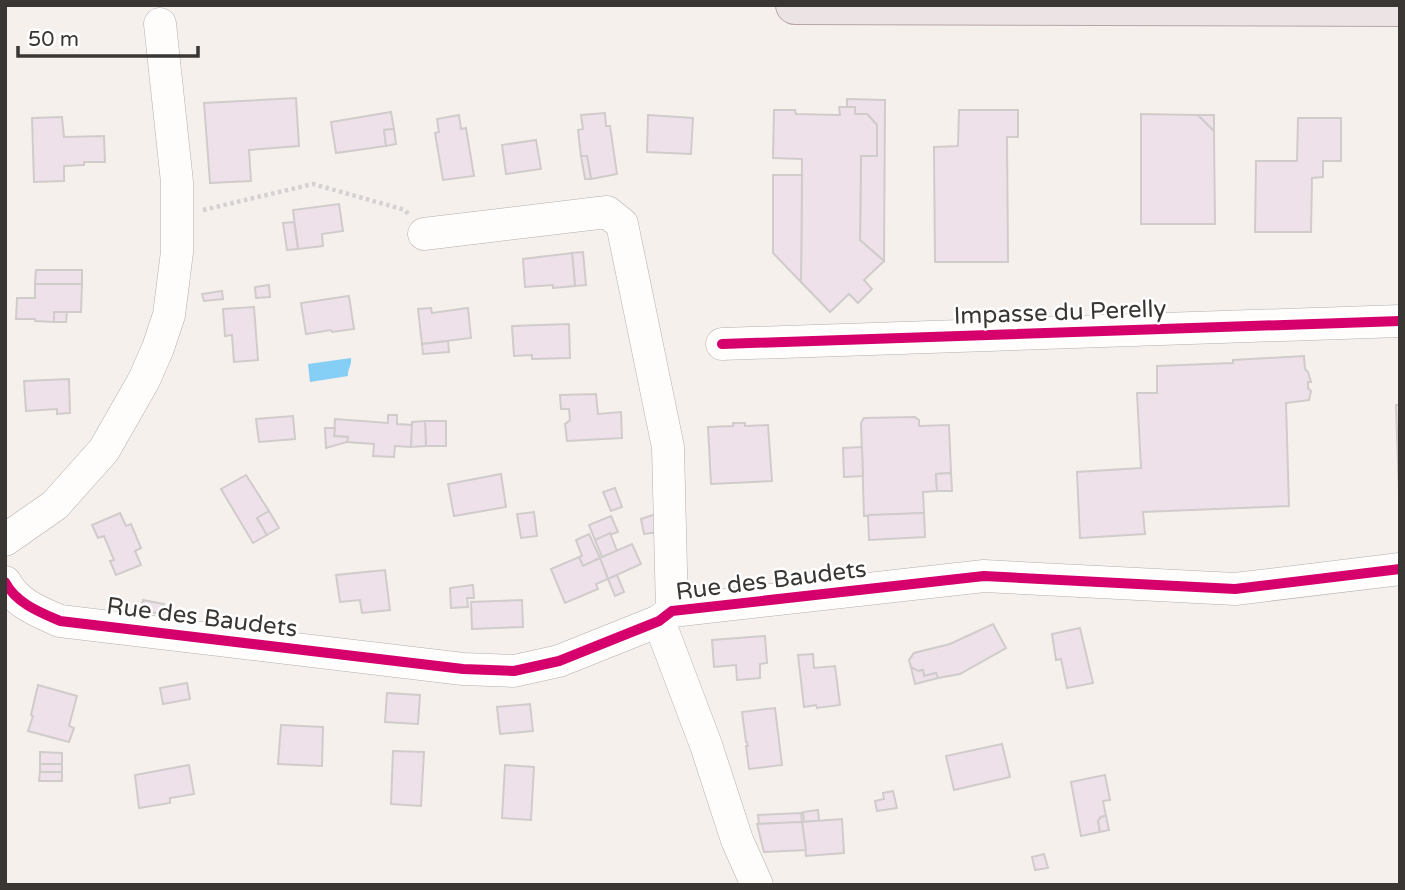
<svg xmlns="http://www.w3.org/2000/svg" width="1405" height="890" font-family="'Varela Round',sans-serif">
	<rect width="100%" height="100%" fill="#f6f0ed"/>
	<path fill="#85cef6" d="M351,358C352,365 347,370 348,376L310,382L308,364Z"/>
	<g fill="#efe1ea" stroke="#d0cccb" stroke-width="2">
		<path d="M296,98L299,146L249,150L251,181L210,183L204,103Z"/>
		<path d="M847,99L885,100L884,261L860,240L861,156H877V125L867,114H855V107H847Z"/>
		<path d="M839,107H855V114H867L877,125V156H861L860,240L884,261L864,280L872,289L858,303L849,294L830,312L801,282L802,159L773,158L774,110H795L796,114L840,115Z"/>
		<path d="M959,110H1018V137H1007L1008,262H935L934,147L958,146Z"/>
		<path d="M391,112L394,129L384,130L386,146L336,153L331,122Z"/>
		<path d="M605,113L606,126H610L617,174L591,179L587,156H581L578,130L583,129L581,115Z"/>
		<path d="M1141,114L1198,115L1214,131L1215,224H1141Z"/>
		<path d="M459,115L461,129L466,128L474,176L443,180L435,133L439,132L437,119Z"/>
		<path d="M648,115L693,118L691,154L647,152Z"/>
		<path d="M1198,115H1214V131Z"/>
		<path d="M62,117L64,137L104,136L105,162H84V165L64,166V181L34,182L32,118Z"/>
		<path d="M1298,118H1341V161H1323V177L1312,178L1311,232H1255L1256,161H1297Z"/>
		<path d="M394,129L396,144L386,146L384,130Z"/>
		<path d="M536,140L541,169L506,174L502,145Z"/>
		<path d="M581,156H587L591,179H585Z"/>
		<path d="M773,175H802L801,282L773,253Z"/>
		<path d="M339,204L343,231L322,234L323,246L298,249L293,210Z"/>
		<path d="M294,222L298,249L287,250L283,223Z"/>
		<path d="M583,252L586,285L575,286L572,253Z"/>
		<path d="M572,253L575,286L553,288V285L525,287L523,259Z"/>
		<path d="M36,270H82V284H35Z"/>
		<path d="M35,284H82L81,312H54V322L35,321V319H16L17,298H35Z"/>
		<path d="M269,285L270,297L256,298L255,287Z"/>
		<path d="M222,291L223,299L204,301L202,294Z"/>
		<path d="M349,296L354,329L332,332L331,330L306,334L301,303Z"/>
		<path d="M254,307L258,360L234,362L232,335L225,336L223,309Z"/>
		<path d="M431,308L432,313L468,308L471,338L422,344L418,309Z"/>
		<path d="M54,312H67L66,322H54Z"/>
		<path d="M569,324L570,358L532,359V355L514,356L512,326Z"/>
		<path d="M448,341L449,352L423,354L422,344Z"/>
		<path d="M1304,356L1305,369L1308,372L1311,382H1308V388L1311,391L1309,400L1286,403L1289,506L1143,512L1145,534L1080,538L1077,472L1141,468L1137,393H1157V366L1233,363V360Z"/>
		<path d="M69,379L70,413L57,414V409L26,411L24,381Z"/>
		<path d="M596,394L598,414L621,412L622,438L567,441L565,424L570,420L569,409H561L560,395Z"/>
		<path d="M1396,405H1400V492H1399Z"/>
		<path d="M388,415H397V424L413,425L411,447L395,446L394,457L373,456L374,444L347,442L348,437L334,436L335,419L388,423Z"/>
		<path d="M293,416L295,439L259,442L256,419Z"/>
		<path d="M915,417L919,420V426L949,425L951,473L936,474L937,491L923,492L924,513L864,516L861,423L864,418Z"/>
		<path d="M425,421H446V446H426Z"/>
		<path d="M425,421L426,446L411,447L412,422Z"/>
		<path d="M733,423H745V426L768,425L772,481L711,484L708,427L733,426Z"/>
		<path d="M325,428H335L334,436L348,437L347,442L326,448Z"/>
		<path d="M862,447L863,476L844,477L843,448Z"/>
		<path d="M951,473L952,491H937L936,474Z"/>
		<path d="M501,474L506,507L454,516L448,484Z"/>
		<path d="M246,475L269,511L257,518L267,535L253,543L221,489Z"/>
		<path d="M615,488L622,507L611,511L603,492Z"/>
		<path d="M269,511L279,528L267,535L257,518Z"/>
		<path d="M534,512L537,536L521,538L517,514Z"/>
		<path d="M120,513L126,526L131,524L141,548L135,551L141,565L116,575L110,561L114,560L104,536L98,538L92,525Z"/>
		<path d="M659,513V532L644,534L641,519Z"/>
		<path d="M924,513L925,537L869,540L868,515Z"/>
		<path d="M611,516L618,532L595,540L589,525Z"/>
		<path d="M610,533L617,551L602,557L595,540Z"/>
		<path d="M589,534L600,558L583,566L579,557L582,556L576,540Z"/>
		<path d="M632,544L641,564L608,579L600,558Z"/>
		<path d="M579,557L583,566L600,558L608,579L596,584L598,589L565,603L551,569Z"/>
		<path d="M385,570L390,610L362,613L360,600L340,602L336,575Z"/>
		<path d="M617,575L624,592L615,596L608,579Z"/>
		<path d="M473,585L474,598H467L468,607L451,608L450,588Z"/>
		<path d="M143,600L164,604L163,614L141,611Z"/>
		<path d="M522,600L523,627L472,629L471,602Z"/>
		<path d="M993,624L1006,648L960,674L938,678L936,673L924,676L923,670L918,671L911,667L909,660L914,653L950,644Z"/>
		<path d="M1080,628L1093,683L1067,688L1061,659L1056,660L1052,634Z"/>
		<path d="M765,636L767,663L760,664V678L737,680L736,665L714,667L712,640Z"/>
		<path d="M813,654L814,668L835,666L840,705L817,708L816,705L804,707L798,655Z"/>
		<path d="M911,667L918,671L923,670L924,676L936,673L938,678L915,684Z"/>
		<path d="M187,683L190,699L163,704L160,688Z"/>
		<path d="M38,685L77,696L69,726L74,728L69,742L28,731L33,716L31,715Z"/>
		<path d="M387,693L420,695L418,724L385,722Z"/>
		<path d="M530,704L533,731L500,734L497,707Z"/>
		<path d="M775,708L782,765L749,769L746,746H748L747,742H746L742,712Z"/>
		<path d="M281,725L323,727L322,766L278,764Z"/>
		<path d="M1002,744L1010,777L954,790L946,756Z"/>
		<path d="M393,751L424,752L421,806L391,804Z"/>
		<path d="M40,752L62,753V764H40Z"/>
		<rect x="40" y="764" width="22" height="8"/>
		<path d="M189,765L194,794L170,798V803L139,808L135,775Z"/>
		<path d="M505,765L534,767L531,820L502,818Z"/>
		<path d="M40,772H62V781H39Z"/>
		<path d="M1105,775L1110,800L1103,801L1106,816L1101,817L1098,821L1100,832L1081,836L1071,782Z"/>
		<path d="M893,791L897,808L877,811L875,801L884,799L883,793Z"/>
		<path d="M818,810L819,821L804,822L803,812Z"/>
		<path d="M801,813L802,822L759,824L758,815Z"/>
		<path d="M1106,816L1109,830L1100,832L1098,821L1101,817Z"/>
		<path d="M842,819L844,853L806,856L802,822Z"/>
		<path d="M802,822L806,850L764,852L757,824Z"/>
		<path d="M1044,854L1048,868L1035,870L1032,857Z"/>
	</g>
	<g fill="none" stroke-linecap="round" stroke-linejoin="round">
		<defs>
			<g id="minor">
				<path d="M424,234L607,212L622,224L668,447L672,611"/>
				<path d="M722,344L1400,321"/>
				<path d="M5,540L55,505L104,450L144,380L158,348L169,315L177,252V182L160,24"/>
				<path d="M5,582C16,603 39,612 60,621L463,669L514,671L559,661L659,621L672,611L984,576L1235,589L1400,569"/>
				<path d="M659,621L706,745L737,840L757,885"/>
			</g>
			<path id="major" d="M795,5L1400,7"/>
		</defs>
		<use href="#minor" stroke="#b3afad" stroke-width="33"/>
		<use href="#major" stroke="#b6a5a8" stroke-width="40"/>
		<path stroke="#d3d1d1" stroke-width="4.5" stroke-dasharray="3.5 3.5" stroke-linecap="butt" d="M203,210L313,184L405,210L409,215"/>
		<use href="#minor" stroke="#fefdfc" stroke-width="32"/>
		<use href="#major" stroke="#ece3e5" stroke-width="38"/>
		<defs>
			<g id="cycleway">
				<path d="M722,344L1400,321"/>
				<path d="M5,582C16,603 39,612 60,621L463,669L514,671L559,661L659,621L672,611L984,576L1235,589L1400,569"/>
			</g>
		</defs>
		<use href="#cycleway" stroke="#fff" stroke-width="15"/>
		<use href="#cycleway" stroke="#d6006c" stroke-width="10"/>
	</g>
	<g text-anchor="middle" stroke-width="5" stroke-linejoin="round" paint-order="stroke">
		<g font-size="24" fill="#3a3634" stroke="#fff">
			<text transform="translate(1060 312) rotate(-2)" y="8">Impasse du Perelly</text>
			<text transform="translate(771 580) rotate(-7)" y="8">Rue des Baudets</text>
			<text transform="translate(202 617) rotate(7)" y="8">Rue des Baudets</text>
		</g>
	</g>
	<rect width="1405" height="890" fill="none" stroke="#3a3634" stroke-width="14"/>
	<path d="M18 46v10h180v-10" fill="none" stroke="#3a3634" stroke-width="3.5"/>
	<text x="28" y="46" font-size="21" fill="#3a3634" stroke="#ffffff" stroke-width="5" paint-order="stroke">50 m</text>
</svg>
